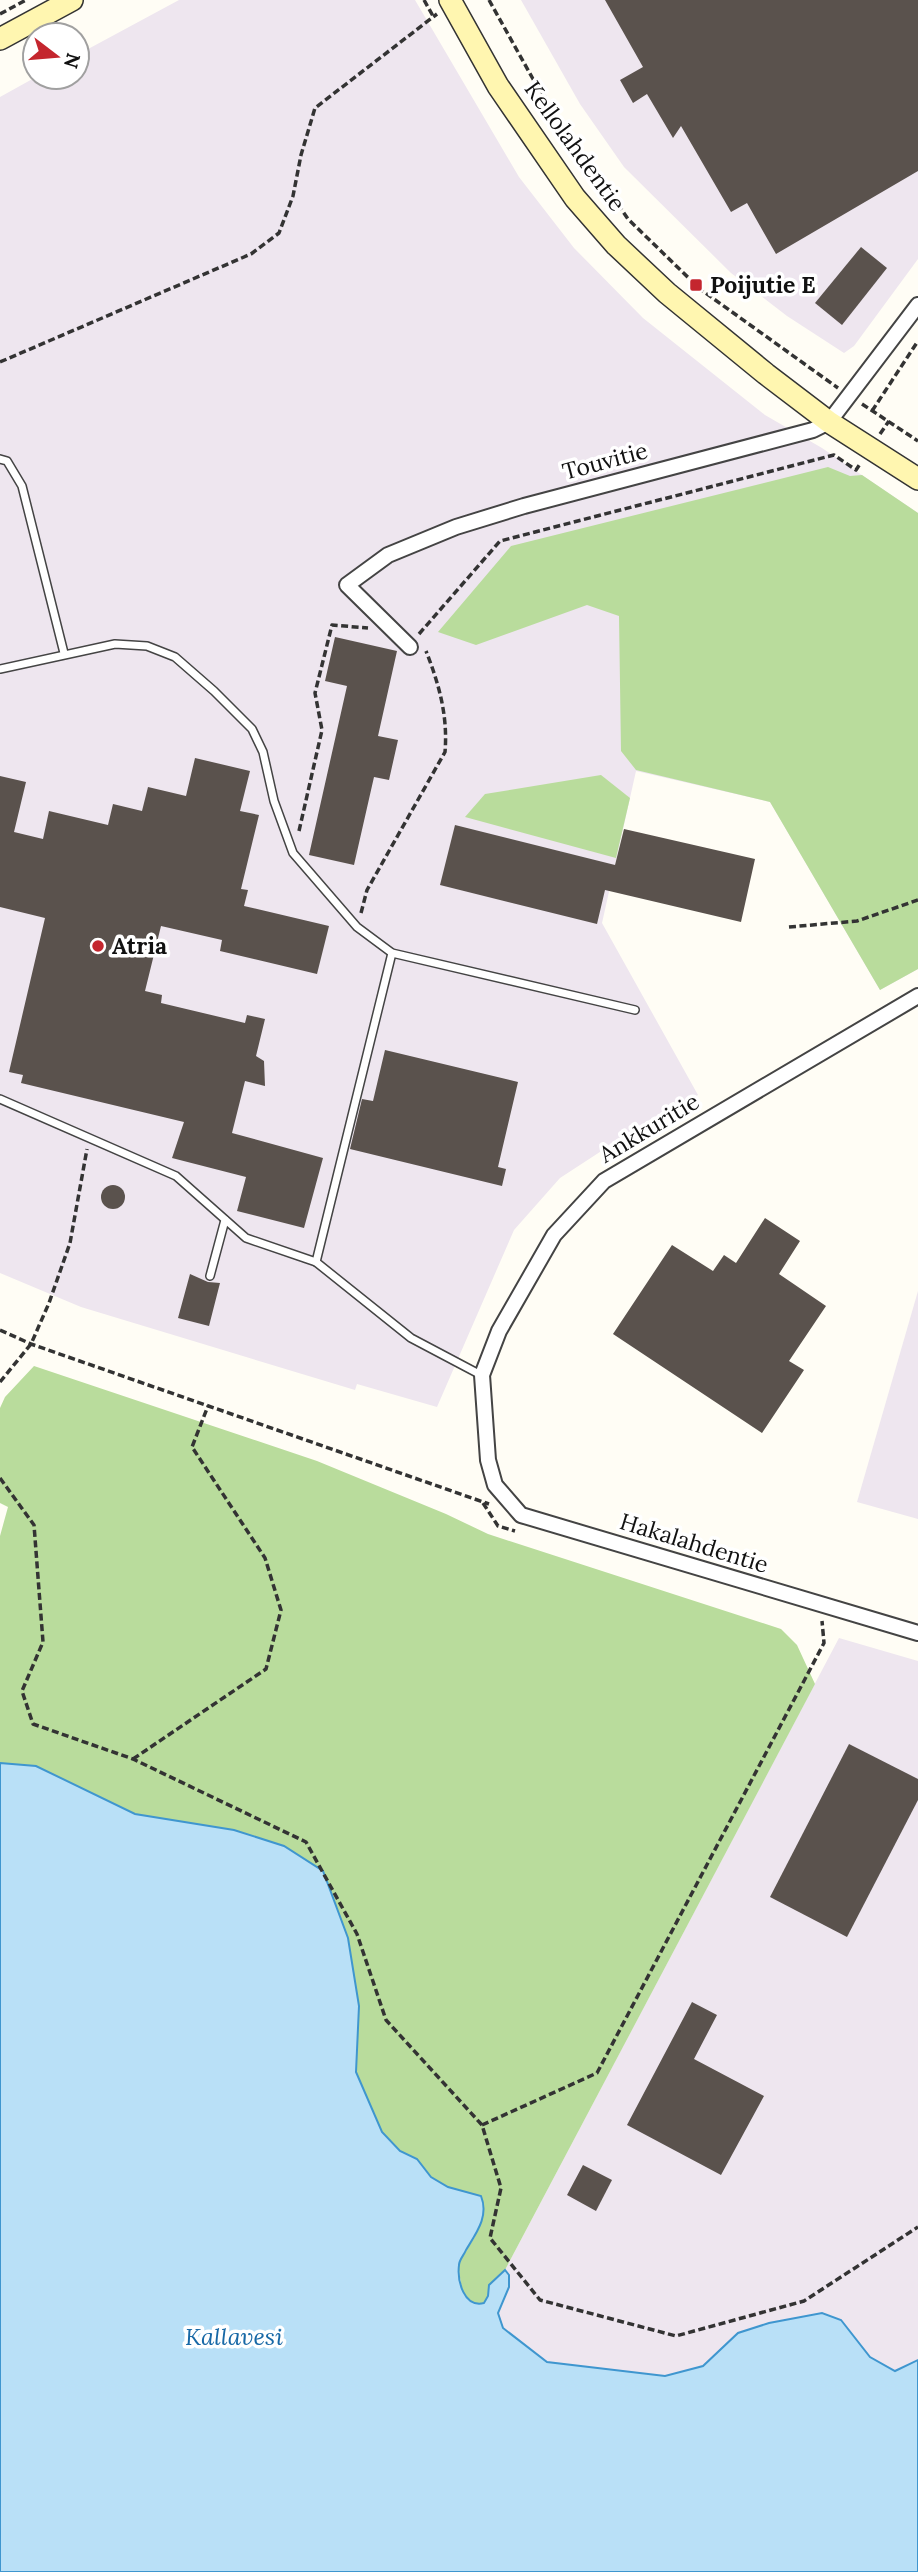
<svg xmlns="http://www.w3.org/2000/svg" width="918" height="2572" font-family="Lora,serif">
	<rect width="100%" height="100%" fill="#fffdf5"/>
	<g fill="#eee6ef">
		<path d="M179,0H415L519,177L574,248L643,318L765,415L822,448L918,513V969L880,990L770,802L636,771L602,923L698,1095L606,1148L560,1178L514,1230L437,1407L357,1384L355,1390L81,1307L0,1273V97L36,77H77V55Z"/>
		<path d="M521,0H918V259L854,346L844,353L787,316L731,273L624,167L580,104Z"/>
		<path d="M918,1291V1519L857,1502Z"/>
		<path d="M839,1638L918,1661V2360L896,2372L870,2358L841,2320L739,2333L703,2366L665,2376L547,2362L503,2328L498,2313L505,2299L509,2275L505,2270Z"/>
	</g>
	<g fill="#b9dc9c">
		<path d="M828,467L850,476L862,475L918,513V969L880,990L770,802L636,770L621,751L619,616L587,605L476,645L438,632L511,546Z"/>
		<path d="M601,775L630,798L616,858L465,817L485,794Z"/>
		<path d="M34,1366L317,1461L446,1514L488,1534L781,1629L797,1645L815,1684L505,2270L489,2285L488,2296L484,2303C460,2309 461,2280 458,2263L475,2237L481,2196L448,2187L431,2177L417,2159L400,2151L382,2132L356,2072L359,2006L234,1830L135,1814L36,1767L0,1763V1536L8,1507L0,1503V1408L5,1397Z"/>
	</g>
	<path fill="#b9e0f7" stroke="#3f96cf" stroke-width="2" d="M0,1763L36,1766L135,1814L234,1830L284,1846L323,1871L348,1938L359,2006L356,2072L382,2132L400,2151L417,2159L431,2177L448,2187L481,2196C489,2216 477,2232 466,2250C464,2255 459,2260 459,2265C457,2281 464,2308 484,2303L488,2296L489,2285L505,2270L509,2275V2287L498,2313L503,2328L547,2362L665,2376L703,2366L738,2333L769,2323L822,2313L841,2320L870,2357L895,2371L918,2360V2572H0Z"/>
	<g fill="#5a524d">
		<path d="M605,0H918V171L776,254L747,203L731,212L681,126L673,138L647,94L633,103L620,80L643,67Z"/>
		<path d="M861,247L887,268L842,325L815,303Z"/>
		<path d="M335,637L397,651L378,736L398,740L389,780L374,777L354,865L309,855L347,686L325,681Z"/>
		<path d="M195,758L250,771L240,811L259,815L241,889L248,890L244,906L329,926L317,974L220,951L222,940L161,926L145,991L162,995L161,1003L245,1023L247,1015L265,1019L256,1056L264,1061L265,1086L245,1081L232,1133L323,1158L304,1228L237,1211L246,1177L172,1158L184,1122L21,1083L23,1075L9,1072L45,918L0,907V776L26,782L14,832L43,839L49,811L108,825L113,804L142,811L148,787L186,796Z"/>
		<path d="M455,825L615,865L624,829L755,859L741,922L605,890L597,924L440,885Z"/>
		<path d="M385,1050L518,1082L498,1167L506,1169L502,1186L350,1149L362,1099L373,1101Z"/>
		<circle cx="113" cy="1197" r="12"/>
		<path d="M765,1218L800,1241L779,1274L826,1306L789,1361L804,1370L762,1433L613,1334L672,1245L713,1271L724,1255L736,1263Z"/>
		<path d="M190,1274L208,1282L220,1283L209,1326L178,1318Z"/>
		<path d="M849,1744L918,1779V1800L847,1937L770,1897Z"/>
		<path d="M692,2002L717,2015L694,2059L764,2096L721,2175L627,2125Z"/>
		<path d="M583,2165L612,2180L596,2211L567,2195Z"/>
	</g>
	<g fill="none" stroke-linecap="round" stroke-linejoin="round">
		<defs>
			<g id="lane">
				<path d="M0,459L7,461L22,486L64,653"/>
				<path d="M0,669L115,644L147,646L175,657L214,691L252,729L263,752L274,801L293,853L357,927L392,953L635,1010"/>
				<path d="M392,953L316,1262L411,1338L481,1375"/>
				<path d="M0,1099L176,1176L246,1238L316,1262"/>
				<path d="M210,1276L225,1220"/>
			</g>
			<g id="street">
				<path d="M410,647L347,585L388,555L456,527L524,506L813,430L829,422L918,305"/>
				<path d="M918,996L604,1181L554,1235L499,1331L482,1375L488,1460L495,1485L521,1515L918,1633"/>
			</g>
			<g id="secondary">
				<path d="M450,0L498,86L575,198L616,245L667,293L766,374L829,422L918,479"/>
				<path d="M0,39L72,0"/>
			</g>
		</defs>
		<use href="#lane" stroke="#444" stroke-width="10"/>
		<use href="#street" stroke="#444" stroke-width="18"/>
		<use href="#secondary" stroke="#333" stroke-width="24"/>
		<g stroke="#333" stroke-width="3.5" stroke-dasharray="7 3.5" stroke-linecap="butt">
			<path d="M424,0L433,16"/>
			<path d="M489,0L533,79L628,219L700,289L838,388"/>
			<path d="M0,14L26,0"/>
			<path d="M0,362L251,254L279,233L293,196L301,155L315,108L437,14"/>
			<path d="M862,404L918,441"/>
			<path d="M872,411L918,341"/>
			<path d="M880,434L889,421"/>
			<path d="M419,634L500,541L834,455L856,470L860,464"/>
			<path d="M299,831L322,730L315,693L332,625L368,628"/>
			<path d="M361,913L367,890L445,752C448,716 439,684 426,651"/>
			<path d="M789,927L857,921L918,900"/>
			<path d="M0,1330L31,1344L489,1504"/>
			<path d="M0,1382L31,1344L49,1303L70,1243L87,1149"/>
			<path d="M0,1478L34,1525L43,1642L22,1691L33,1724L133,1759L306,1842L357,1934L386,2020L482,2125L501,2188L490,2238L540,2300L676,2336L804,2301L918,2227"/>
			<path d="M483,1503L498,1526L515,1531"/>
			<path d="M133,1759L266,1669L281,1610L265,1558L192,1447L208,1406"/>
			<path d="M482,2125L597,2073L824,1643L822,1621"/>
		</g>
		<use href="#lane" stroke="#fff" stroke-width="7"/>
		<use href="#street" stroke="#fff" stroke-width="14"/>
		<use href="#secondary" stroke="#fff6b0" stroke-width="21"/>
	</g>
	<g fill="#c4262e" stroke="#fff" stroke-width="2.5">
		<rect x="689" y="278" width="14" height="14" rx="3.5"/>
		<circle cx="98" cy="946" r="7"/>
	</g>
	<g text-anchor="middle" stroke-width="7" stroke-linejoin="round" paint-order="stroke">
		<g font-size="23" fill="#111" stroke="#fff">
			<text transform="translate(575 146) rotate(54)" y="8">Kellolahdentie</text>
			<text transform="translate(605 461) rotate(-15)" y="8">Touvitie</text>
			<text transform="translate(649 1128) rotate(-31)" y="8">Ankkuritie</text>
			<text transform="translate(694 1543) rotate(17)" y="8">Hakalahdentie</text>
		</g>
		<g font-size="23" font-weight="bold" fill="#111" stroke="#fff" text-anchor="start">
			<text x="710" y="293">Poijutie E</text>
			<text x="112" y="954">Atria</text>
		</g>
		<g font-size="24" font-style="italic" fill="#1768a6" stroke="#fff">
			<text x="234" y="2345">Kallavesi</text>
		</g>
	</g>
	<g transform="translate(56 56) rotate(106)"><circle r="33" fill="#ffffff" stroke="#a0a0a0" stroke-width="2"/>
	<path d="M0-5L12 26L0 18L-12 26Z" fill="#c4262e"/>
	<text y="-10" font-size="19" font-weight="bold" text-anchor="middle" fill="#111111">N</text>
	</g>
</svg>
